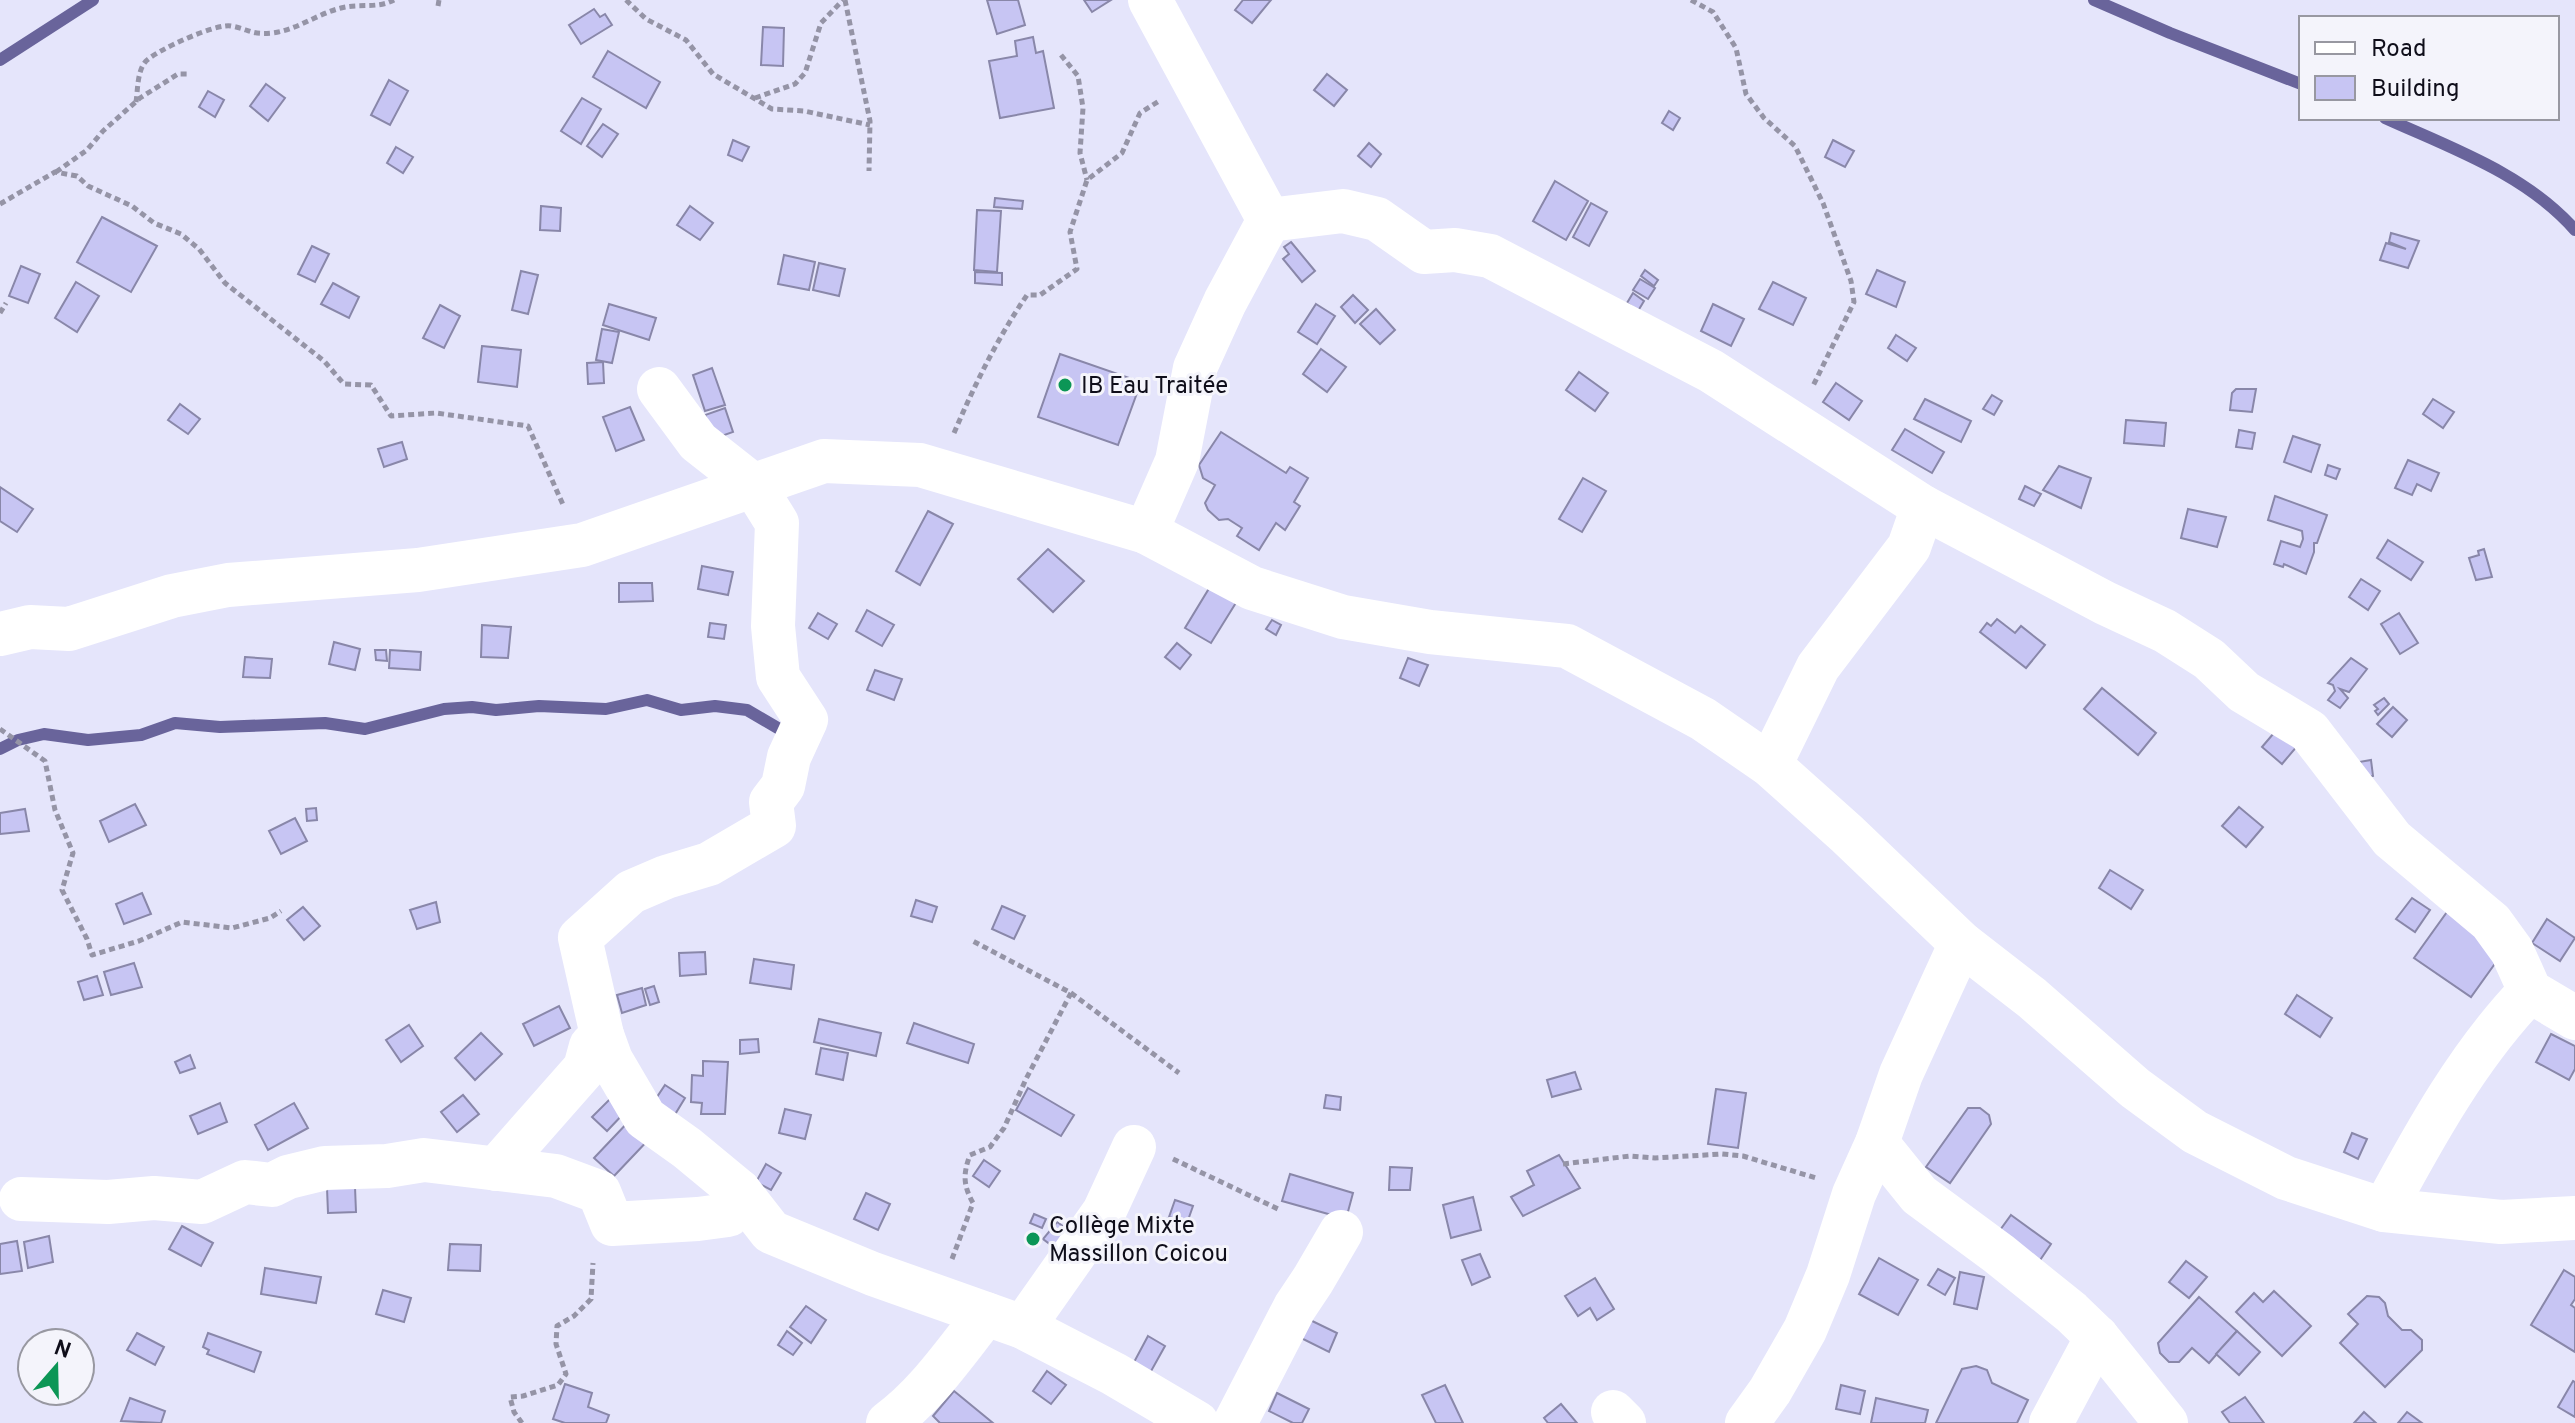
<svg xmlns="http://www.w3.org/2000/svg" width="2575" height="1423" font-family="Overpass,sans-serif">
	<rect width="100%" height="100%" fill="#e5e5fb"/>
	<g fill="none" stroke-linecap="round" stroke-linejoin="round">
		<g stroke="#69649b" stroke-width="12">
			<path d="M2094,0L2170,33L2301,84"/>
			<path d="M0,60L93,0"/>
			<path d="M2385,118C2451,148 2526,174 2575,230"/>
			<path d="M0,749L18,740L44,734L88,740L141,735L175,723L220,727L325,723L365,729L444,709L472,707L496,710L539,706L606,709L647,700L681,710L715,706L747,710L788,734"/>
		</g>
	</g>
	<g fill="#c7c5f3" stroke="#8987a9" stroke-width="2">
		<path d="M987,0H1018L1025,25L997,34Z"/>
		<path d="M1084,0H1111L1092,12Z"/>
		<path d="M1243,0H1271L1252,23L1235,10Z"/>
		<path d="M594,9L600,17L605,14L612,25L581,44L569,25Z"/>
		<path d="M763,27L784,28L783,66L761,65Z"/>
		<path d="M1033,37L1036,53L1043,51L1054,108L1000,118L989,61L1017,56L1015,41Z"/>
		<path d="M608,51L660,82L646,108L593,77Z"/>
		<path d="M1327,74L1347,90L1334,106L1314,90Z"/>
		<path d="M389,80L408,91L390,125L371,115Z"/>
		<path d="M266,84L285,98L268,121L250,106Z"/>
		<path d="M208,91L224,100L215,117L199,107Z"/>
		<path d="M582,98L601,109L581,144L561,131Z"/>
		<path d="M1669,111L1680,118L1673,130L1662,123Z"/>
		<path d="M603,124L618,134L602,157L587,146Z"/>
		<path d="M733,140L749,147L742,161L728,155Z"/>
		<path d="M1833,140L1854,151L1845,167L1825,157Z"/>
		<path d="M1369,143L1381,154L1371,167L1358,156Z"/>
		<path d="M396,147L413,157L403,173L387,163Z"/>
		<path d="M1555,181L1588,201L1566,240L1533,221Z"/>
		<path d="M995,198L1023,201L1022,209L994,207Z"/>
		<path d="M1591,203L1607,212L1589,246L1573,237Z"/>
		<path d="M541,206L561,208L560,231L540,230Z"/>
		<path d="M690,206L713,223L700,240L677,225Z"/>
		<path d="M977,210L1001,211L997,272L974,270Z"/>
		<path d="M102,217L157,246L131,292L77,262Z"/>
		<path d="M2391,233L2419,241L2408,268L2380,260L2386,243L2406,249L2389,242Z"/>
		<path d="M1291,242L1315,271L1302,282L1283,259L1289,254L1284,247Z"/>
		<path d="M312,246L329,254L315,282L298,274Z"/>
		<path d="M784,255L815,262L809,290L778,284Z"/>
		<path d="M819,263L845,269L839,296L813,290Z"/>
		<path d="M21,266L40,274L28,303L9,296Z"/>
		<path d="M1645,270L1658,280L1654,286L1641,276Z"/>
		<path d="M1877,270L1905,282L1896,307L1866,294Z"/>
		<path d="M521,271L538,275L528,314L512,310Z"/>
		<path d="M975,272L1002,273V285L975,283Z"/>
		<path d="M1640,279L1655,288L1648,299L1633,290Z"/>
		<path d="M76,282L99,296L77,332L55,318Z"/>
		<path d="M1773,282L1806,298L1793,325L1759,309Z"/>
		<path d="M333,283L359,297L349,318L321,304Z"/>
		<path d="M1633,293L1644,301L1638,311L1627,303Z"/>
		<path d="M1353,295L1368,310L1355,323L1341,307Z"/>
		<path d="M609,304L656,318L649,340L603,325Z"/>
		<path d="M1316,304L1335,316L1317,344L1298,332Z"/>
		<path d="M1713,304L1744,319L1731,346L1701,331Z"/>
		<path d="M440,305L460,316L444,348L423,338Z"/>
		<path d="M1376,309L1395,330L1380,344L1360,324Z"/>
		<path d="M602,329L619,332L612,363L596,360Z"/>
		<path d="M1896,335L1916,348L1907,361L1888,348Z"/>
		<path d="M482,346L521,350L517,387L478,382Z"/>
		<path d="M1321,349L1346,367L1327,392L1303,374Z"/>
		<path d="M1060,354L1141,382L1118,445L1038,417Z"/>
		<path d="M603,362L604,383L588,384L587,363Z"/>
		<path d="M712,368L725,405L705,411L693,375Z"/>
		<path d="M1579,372L1608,393L1595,411L1566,390Z"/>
		<path d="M1836,383L1862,401L1849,420L1823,402Z"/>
		<path d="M2236,389H2256L2252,412L2230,410L2232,393Z"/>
		<path d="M1992,395L2002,401L1994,415L1983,409Z"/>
		<path d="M1925,399L1971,421L1961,442L1914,419Z"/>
		<path d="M2433,399L2454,412L2443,428L2423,414Z"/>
		<path d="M180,404L200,419L188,434L168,420Z"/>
		<path d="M630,407L644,440L616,451L603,417Z"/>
		<path d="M725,408L733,432L713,439L705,415Z"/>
		<path d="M2126,420L2166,423L2164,446L2124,443Z"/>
		<path d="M1905,429L1944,452L1932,473L1892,450Z"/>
		<path d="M2239,430L2255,433L2252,449L2236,447Z"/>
		<path d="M1221,432L1286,473L1290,467L1308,478L1294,502L1300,506L1285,530L1276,523L1259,550L1237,536L1242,528L1228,519L1219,520L1208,510L1205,503L1215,485L1203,478L1199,465Z"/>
		<path d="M2293,436L2320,445L2311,472L2284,462Z"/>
		<path d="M402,442L407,459L384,467L378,449Z"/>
		<path d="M2408,460L2439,473L2431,491L2417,484L2412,495L2395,488Z"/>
		<path d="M2328,465L2340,469L2336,479L2325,475Z"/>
		<path d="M2059,466L2091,478L2081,508L2043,490Z"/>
		<path d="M1583,478L1606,491L1582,532L1559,519Z"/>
		<path d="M2025,486L2041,494L2034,506L2019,499Z"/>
		<path d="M0,487L33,509L17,532L0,521Z"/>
		<path d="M2275,496L2327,515L2317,543H2314V552L2306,574L2284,564L2283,567L2274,564L2281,541L2300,547L2303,539L2302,531L2268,520Z"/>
		<path d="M2188,509L2226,517L2217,547L2181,538Z"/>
		<path d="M928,511L953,524L920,585L896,571Z"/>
		<path d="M2388,540L2423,562L2411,580L2377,558Z"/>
		<path d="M1048,549L1084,581L1053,612L1018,579Z"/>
		<path d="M2484,549L2492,577L2476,580L2469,558L2479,555L2478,551Z"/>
		<path d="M702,566L733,572L728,595L698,589Z"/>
		<path d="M1216,577L1242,593L1211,643L1185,628Z"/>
		<path d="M2361,579L2380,591L2368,610L2349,597Z"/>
		<path d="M619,583H652L653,601L619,602Z"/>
		<path d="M867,610L894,625L882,646L856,631Z"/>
		<path d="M818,613L837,624L828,639L809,628Z"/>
		<path d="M2399,613L2418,643L2400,654L2381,624Z"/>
		<path d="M1997,619L2015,633L2021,626L2045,645L2026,668L1980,632L1987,623L1991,626Z"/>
		<path d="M1272,620L1281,625L1276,635L1266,629Z"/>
		<path d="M710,623L726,625L724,639L708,637Z"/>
		<path d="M482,625L511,627L508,658L481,657Z"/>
		<path d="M334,642L360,649L355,670L329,664Z"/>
		<path d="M1177,643L1191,655L1180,669L1165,657Z"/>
		<path d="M375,650H386L387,661L376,660Z"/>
		<path d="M390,650L421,652L420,670L389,668Z"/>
		<path d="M245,657L272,659L270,678L243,677Z"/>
		<path d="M1408,658L1428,665L1419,686L1400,678Z"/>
		<path d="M2351,658L2367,669L2349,692L2340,689L2348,698L2340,708L2328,700L2335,691L2333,685L2328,683Z"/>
		<path d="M875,670L902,679L894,700L867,690Z"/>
		<path d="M2102,688L2156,733L2138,755L2084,709Z"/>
		<path d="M2384,698L2389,704L2378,715L2375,711L2378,709L2374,705Z"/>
		<path d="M2393,707L2407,720L2392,737L2377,724Z"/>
		<path d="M2279,727L2298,745L2282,764L2262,747Z"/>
		<path d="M2371,760L2373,776L2361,778L2359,762Z"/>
		<path d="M135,804L146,825L109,842L100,821Z"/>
		<path d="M2239,807L2263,827L2246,847L2222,826Z"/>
		<path d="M316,808L317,820L307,821L306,809Z"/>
		<path d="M25,809L29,831L0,834V813Z"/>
		<path d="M295,818L307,841L281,854L269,831Z"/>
		<path d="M2110,870L2143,890L2131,909L2099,888Z"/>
		<path d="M142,893L151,914L124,924L116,904Z"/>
		<path d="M2412,898L2430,910L2415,932L2396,919Z"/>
		<path d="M916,900L937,907L932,922L911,916Z"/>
		<path d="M436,902L440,922L417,929L410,910Z"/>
		<path d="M2452,905L2504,951L2471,997L2414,958Z"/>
		<path d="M1002,906L1025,916L1014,939L992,929Z"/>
		<path d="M303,907L320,926L304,940L287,920Z"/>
		<path d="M2547,919L2575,938L2560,961L2532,943Z"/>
		<path d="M705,952L706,974L680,976L679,953Z"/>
		<path d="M754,959L794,965L791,989L750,983Z"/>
		<path d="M134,963L142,987L111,995L104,972Z"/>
		<path d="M97,976L103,995L84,1000L78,982Z"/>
		<path d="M654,986L659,1002L650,1005L645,989Z"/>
		<path d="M642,988L646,1005L622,1013L617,995Z"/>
		<path d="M2297,995L2332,1018L2320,1037L2285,1014Z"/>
		<path d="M559,1006L570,1028L534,1046L523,1024Z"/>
		<path d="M819,1019L881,1033L876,1056L814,1042Z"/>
		<path d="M914,1023L974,1044L968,1063L907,1043Z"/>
		<path d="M409,1025L423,1046L401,1062L386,1040Z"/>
		<path d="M481,1033L502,1054L475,1080L455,1058Z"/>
		<path d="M2551,1034L2575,1046V1069L2569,1080L2536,1062Z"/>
		<path d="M758,1039L759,1052L740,1054V1040Z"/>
		<path d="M821,1048L848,1053L843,1080L816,1074Z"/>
		<path d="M190,1055L195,1068L180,1073L175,1062Z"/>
		<path d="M703,1061L728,1062L725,1114H701L702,1103L691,1102L692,1075L703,1076Z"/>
		<path d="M1575,1072L1581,1089L1552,1097L1547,1080Z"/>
		<path d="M665,1085L685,1098L674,1116L653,1103Z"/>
		<path d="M1028,1088L1074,1115L1061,1136L1016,1110Z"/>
		<path d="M1716,1089L1746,1093L1738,1148L1708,1144Z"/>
		<path d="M463,1095L479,1114L457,1132L441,1112Z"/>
		<path d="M1326,1095L1341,1097L1340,1110L1324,1108Z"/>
		<path d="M611,1098L626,1111L607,1131L592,1117Z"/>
		<path d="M220,1103L227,1122L198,1134L190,1116Z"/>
		<path d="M294,1103L308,1128L268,1150L255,1125Z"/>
		<path d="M1968,1108H1980L1989,1115L1991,1124L1950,1183L1926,1167Z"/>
		<path d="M785,1109L811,1115L805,1139L779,1133Z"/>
		<path d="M632,1118L652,1136L614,1176L594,1158Z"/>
		<path d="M2352,1133L2367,1139L2358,1159L2344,1152Z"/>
		<path d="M1559,1155L1580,1188L1523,1216L1511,1197L1534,1185L1527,1171Z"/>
		<path d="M984,1160L1000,1171L989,1187L973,1176Z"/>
		<path d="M766,1164L781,1173L771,1190L756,1182Z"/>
		<path d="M1390,1167L1412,1168L1410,1190H1389Z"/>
		<path d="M1290,1174L1353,1193L1346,1219L1282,1201Z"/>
		<path d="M355,1187L356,1212L328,1213L327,1188Z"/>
		<path d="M866,1193L890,1204L878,1230L854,1219Z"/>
		<path d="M1473,1197L1481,1230L1451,1238L1443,1205Z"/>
		<path d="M1175,1200L1193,1206L1187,1223L1169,1217Z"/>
		<path d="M1034,1214L1046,1219L1042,1228L1030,1223Z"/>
		<path d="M2011,1215L2051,1244L2036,1266L1995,1237Z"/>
		<path d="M1057,1222L1073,1233L1059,1251L1043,1239Z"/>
		<path d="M182,1226L213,1243L201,1266L169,1249Z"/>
		<path d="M49,1236L53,1262L28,1268L24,1242Z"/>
		<path d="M17,1241L22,1271L0,1274V1244Z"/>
		<path d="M450,1244L481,1245L480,1271L448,1270Z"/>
		<path d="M1480,1254L1490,1277L1472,1285L1462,1260Z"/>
		<path d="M1879,1258L1918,1280L1898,1315L1859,1294Z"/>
		<path d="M2186,1261L2207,1277L2189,1298L2169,1282Z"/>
		<path d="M265,1268L321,1277L316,1303L261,1294Z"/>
		<path d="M1938,1269L1955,1278L1945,1295L1928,1285Z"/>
		<path d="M2564,1270L2575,1277V1299L2571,1305L2575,1308V1352L2531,1325Z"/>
		<path d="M1960,1272L1984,1277L1977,1309L1954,1304Z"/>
		<path d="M1595,1278L1614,1309L1597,1320L1590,1308L1578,1316L1565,1296Z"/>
		<path d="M383,1290L411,1298L404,1322L376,1314Z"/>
		<path d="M2274,1291L2311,1326L2282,1356L2236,1312L2254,1293L2263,1302Z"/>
		<path d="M2367,1296L2379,1297L2385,1303L2388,1316L2402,1330H2411L2422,1340V1350L2385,1387L2340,1343L2358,1324L2348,1314Z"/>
		<path d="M2199,1297L2237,1331L2209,1363L2192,1348L2179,1362H2169L2160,1353L2158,1343Z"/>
		<path d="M806,1306L826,1320L811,1343L790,1327Z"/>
		<path d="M1306,1318L1337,1333L1329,1352L1297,1336Z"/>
		<path d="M787,1331L802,1343L793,1355L778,1345Z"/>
		<path d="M2237,1331L2260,1352L2239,1375L2216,1354Z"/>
		<path d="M137,1333L164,1347L155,1365L127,1350Z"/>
		<path d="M208,1333L261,1352L254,1372L207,1354L209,1350L203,1347Z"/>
		<path d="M1148,1336L1165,1346L1150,1373L1133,1364Z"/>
		<path d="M1976,1366L1987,1370L1992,1383L2028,1400L2017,1423H1936L1962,1369Z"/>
		<path d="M1047,1371L1066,1385L1051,1404L1033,1391Z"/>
		<path d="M2573,1381L2575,1382V1417L2558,1407Z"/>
		<path d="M565,1384L592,1393L588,1407L609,1415L606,1423H565L553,1419Z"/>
		<path d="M1445,1385L1463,1423H1436L1422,1395Z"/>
		<path d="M1841,1385L1865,1391L1860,1414L1836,1409Z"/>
		<path d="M954,1391L993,1423H940L933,1416Z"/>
		<path d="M1277,1393L1309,1409L1302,1423H1293L1269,1411Z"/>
		<path d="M2245,1397L2264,1423H2230L2222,1412Z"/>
		<path d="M130,1398L165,1411L161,1423L121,1421Z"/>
		<path d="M1876,1398L1928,1410L1925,1423H1871Z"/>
		<path d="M1561,1404L1577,1423H1548L1544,1418Z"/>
		<path d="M2364,1412L2376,1423H2354Z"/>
		<path d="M2407,1412L2422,1423H2398Z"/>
	</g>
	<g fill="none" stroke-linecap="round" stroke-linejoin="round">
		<g stroke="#9594a6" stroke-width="5" stroke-dasharray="6 4" stroke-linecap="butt">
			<path d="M626,0L646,19L686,40L713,74L772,109L804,111L870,125"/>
			<path d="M845,0L870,121L869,171"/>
			<path d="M1691,0L1713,12L1736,48L1746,94L1764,118L1795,146L1823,203L1851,281L1854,302L1812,388"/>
			<path d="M438,6L439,0"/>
			<path d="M1061,55L1078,76L1083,108L1080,153L1087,180"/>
			<path d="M755,98L795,84L805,73L821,23L843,0"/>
			<path d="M136,102C138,89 137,71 146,61C157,50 216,23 231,26C249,29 250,35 272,33C297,30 317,14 341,8C360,3 377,9 394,0"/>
			<path d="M56,172L87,150L103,131L140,98L178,74H190"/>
			<path d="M0,204L55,172L77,176L88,186L132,206L154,223L181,234L199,249L225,283L324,361L344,384L371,385L391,416L436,413L528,426L564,507"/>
			<path d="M0,313L6,303"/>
			<path d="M954,433C975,384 997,339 1027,295H1040L1077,269L1070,232L1087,180L1122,153L1140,113L1159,101"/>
			<path d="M0,729L45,761L55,810L73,853L62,890L87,939L92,955L139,941L182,922L232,928L270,918L281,911"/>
			<path d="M1071,993L1179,1073"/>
			<path d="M1173,1159L1278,1209"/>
			<path d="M1563,1164L1630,1156L1655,1158L1722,1154L1743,1156L1816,1178"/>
			<path d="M952,1259L973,1203C963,1185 963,1174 970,1155L990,1147L1004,1128L1026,1079L1071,993L971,940"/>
			<path d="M522,1423L514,1412L510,1397L523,1396L558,1385L566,1374L556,1344L557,1326L574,1316L591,1299L593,1263"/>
		</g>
		<g stroke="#fff" stroke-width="44">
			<path d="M1150,0L1269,220"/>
			<path d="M1269,220L1343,211L1377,219L1424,252L1455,250L1490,256L1711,371L1923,507L2105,603L2165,631L2209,659L2244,692L2309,731L2392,839L2491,922L2512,951L2530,991L2575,1018"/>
			<path d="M1146,532L1177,461L1195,368L1225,302L1269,220"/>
			<path d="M0,634L30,627L69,629L172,596L228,585L418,570L582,545L824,461L920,465L1146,532L1252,588L1343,617L1430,632L1567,646L1703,719L1770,765L1847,834L1961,943L2032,998L2135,1088L2195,1132L2286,1178L2384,1210L2501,1222L2575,1218"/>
			<path d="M1770,765L1818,667L1909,547L1923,507"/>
			<path d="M602,1035L580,938L631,892L666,877L709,864L774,826L771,802L783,786L789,757L806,720L778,677L773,626L777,523L754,486L698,442L659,389"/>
			<path d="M1877,1143L1919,1195L1999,1254L2071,1312L2097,1337L2166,1423"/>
			<path d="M496,1169L585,1068L591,1046L602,1035L611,1060L645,1118L687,1148L739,1191L771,1232L873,1274L1023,1327L1114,1374L1197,1423"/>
			<path d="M21,1199L108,1202L154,1198L202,1202L245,1182L272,1185L288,1177L325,1168L387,1166L424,1160L556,1176L599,1192L612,1224L698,1219L728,1215L739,1191"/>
			<path d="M2384,1210C2425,1134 2469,1054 2530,991"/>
			<path d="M1023,1327L1104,1212L1134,1147"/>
			<path d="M1613,1412L1624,1423"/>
			<path d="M888,1423C927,1395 956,1351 986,1314"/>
			<path d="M1235,1423L1295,1307L1313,1280L1341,1232"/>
			<path d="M1747,1423L1770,1391L1805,1330L1828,1275L1854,1194L1877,1143L1901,1074L1961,943"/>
			<path d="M2051,1423L2097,1337"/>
		</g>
	</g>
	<g fill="#0c9656" stroke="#f4f4fb" stroke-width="3">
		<circle cx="1065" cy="385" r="8"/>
		<circle cx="1033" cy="1239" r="8"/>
	</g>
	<g text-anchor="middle" stroke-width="6" stroke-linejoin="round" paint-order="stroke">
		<g font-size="24" fill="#0f0e1a" stroke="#f4f4fb" text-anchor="start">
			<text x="1081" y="393">IB Eau Traitée</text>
			<text x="1049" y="1233">Collège Mixte<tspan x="1049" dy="28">Massillon Coicou</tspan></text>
		</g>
	</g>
	<rect x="2299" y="16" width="260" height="104" fill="#f4f4fb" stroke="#9898a1" stroke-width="2"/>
	<rect x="2315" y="42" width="40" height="12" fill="#ffffff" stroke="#9898a1" stroke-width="2"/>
	<text x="2371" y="56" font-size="24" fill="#0f0e1a">Road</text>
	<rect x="2315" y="76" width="40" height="24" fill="#c7c5f3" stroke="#9898a1" stroke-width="2"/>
	<text x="2371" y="96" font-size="24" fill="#0f0e1a">Building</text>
	<g transform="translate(56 1367) rotate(20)"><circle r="38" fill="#f4f4fb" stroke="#9898a1" stroke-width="2"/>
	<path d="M0-6L14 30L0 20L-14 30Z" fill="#0c9656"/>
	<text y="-12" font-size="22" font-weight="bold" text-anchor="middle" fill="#0f0e1a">N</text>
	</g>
</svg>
